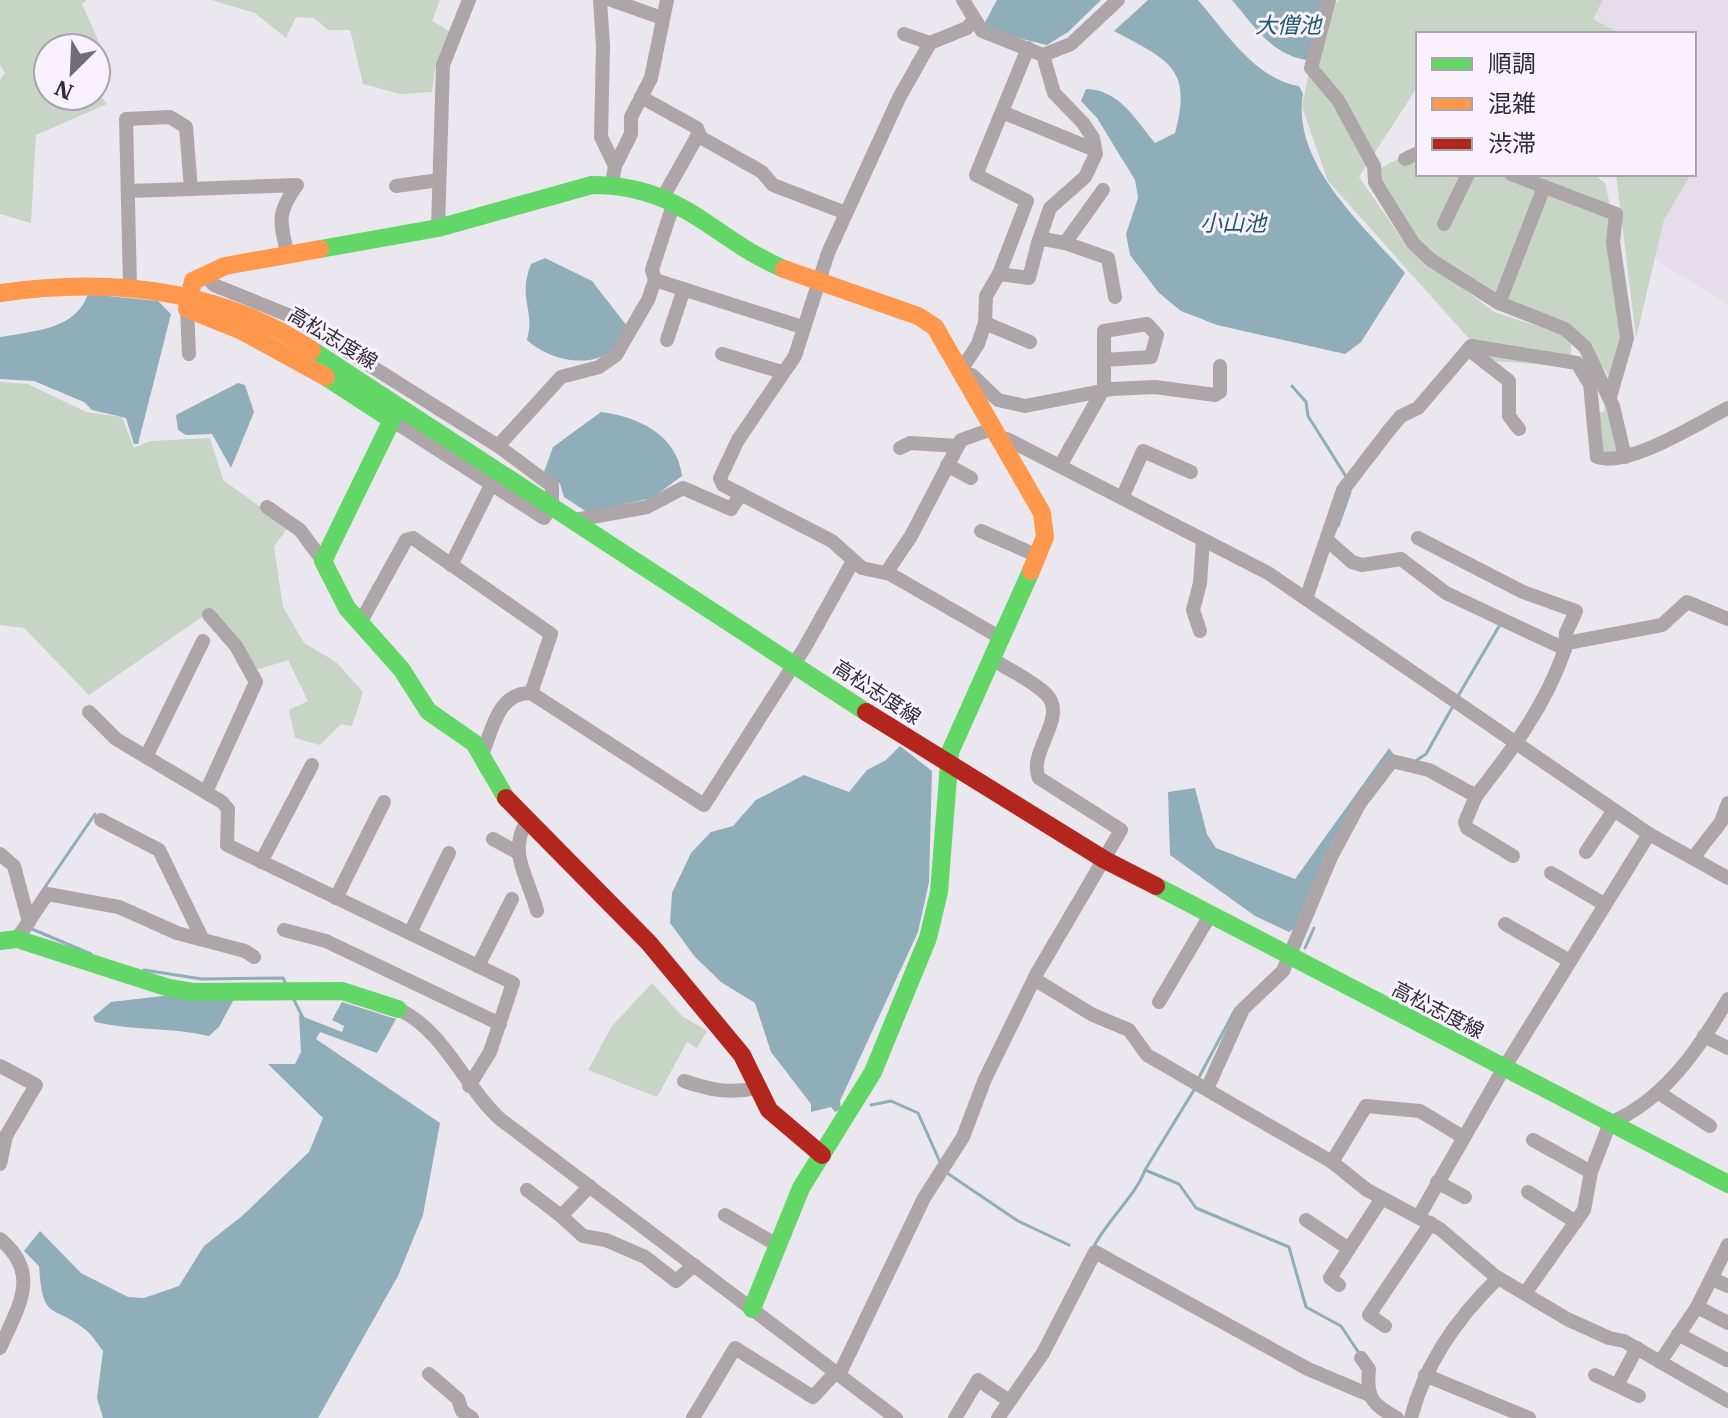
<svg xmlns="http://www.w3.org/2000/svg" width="1728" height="1418" font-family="'IBM Plex Serif','Noto Sans JP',serif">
	<rect width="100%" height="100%" fill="#ebe7ee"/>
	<path fill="#e6ddeb" d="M1603,0H1728V305L1655,259L1664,220L1691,174H1694V34H1620L1593,19Z"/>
	<g fill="#c7d4c6">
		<path d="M0,0H87L82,4L100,45L96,54V48H48V96H96V91L107,104L36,135L31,223L0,214V80L5,73L0,64Z"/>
		<path d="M211,0H440L432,21L451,32L435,69L432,92L400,94L363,84L350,30H328L314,18L296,17L286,38L255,13Z"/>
		<path d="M1339,0H1603L1593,19L1620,34H1418V86L1359,177L1406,245L1494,312L1571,337V366L1489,361L1328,181L1302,107L1319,20Z"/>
		<path d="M1418,148V174H1593L1605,183L1613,219L1625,338L1611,375L1621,456L1598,454L1597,413L1604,412L1608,375L1587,343L1499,298L1415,243L1374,172Z"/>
		<path d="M1616,174H1691L1664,220L1636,338Z"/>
		<path d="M0,382L28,384L86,412L122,417L134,448L151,441L210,438L223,480L288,527L274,547L283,607L304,643L336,662L363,692L352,726L341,724L320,745L295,738L289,710L308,701L288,660L256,670L212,610L89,695L24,628L0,625Z"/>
		<path d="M652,983L682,1016L707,1031L697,1048L687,1042L657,1097L588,1070L612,1026Z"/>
	</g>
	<g fill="#8faeba">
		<path d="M997,0H1101L1068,32L1047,45L998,33L984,24Z"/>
		<path d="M1148,0H1198C1225,31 1256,80 1299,86L1303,94C1291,163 1363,225 1405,273L1361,342L1345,354L1217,325L1181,311L1159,293L1130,255L1126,234L1138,198L1135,180L1097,118L1081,101L1086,89C1120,90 1135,119 1155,143L1175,133C1193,66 1167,60 1114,31Z"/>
		<path d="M1232,0H1323L1307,60C1272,55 1254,26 1232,0Z"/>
		<path d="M545,258L592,281L627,326C623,333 619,342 614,348C591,371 547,359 527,340C536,310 517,299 531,264Z"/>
		<path d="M88,294L158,301L171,314L138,444H134L126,418L92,410L84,402L34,381L0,379V337C33,331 76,330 88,294Z"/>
		<path d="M238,383L245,385L254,412L231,468L212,434L186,435L178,430L176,415Z"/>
		<path d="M601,412C639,417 677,435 682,476L652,498L587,512L564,497L560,484L544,472L553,447Z"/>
		<path d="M900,746L932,771L929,882L918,932L840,1101L841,1109L835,1112L831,1107L811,1112V1104L771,1052L755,1003L721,982L695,957L670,923L672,893L691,853L711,832L733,826L756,800L804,775L849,792L867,770L886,760Z"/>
		<path d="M1389,748L1394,755L1298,926L1289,932L1255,916L1170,855L1168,792L1195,788L1207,834L1216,848L1295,879Z"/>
		<path d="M162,996L234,999L219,1027L209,1036C171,1027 133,1031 95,1022L93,1017L111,1002Z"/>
		<path d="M342,1002L396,1019L377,1053L320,1032L316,1039L440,1123L423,1215L398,1276L318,1418H103L97,1398L103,1351C98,1345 93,1336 87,1331C52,1302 43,1324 39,1266L24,1251L40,1231L81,1273L128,1297L144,1298L179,1286L204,1246L242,1216L309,1152L323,1118L268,1064H295L301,1052L299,1015L342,1032L344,1026L332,1020Z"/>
	</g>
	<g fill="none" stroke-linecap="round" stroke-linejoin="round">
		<g stroke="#8faeba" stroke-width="3">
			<path d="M1292,386L1306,402L1308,416L1347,478"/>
			<path d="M1338,526L1350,492"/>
			<path d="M1458,696L1501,623"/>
			<path d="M1417,760L1426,754L1453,706"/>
			<path d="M43,890L95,814"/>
			<path d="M32,929L91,954"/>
			<path d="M1305,948L1314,928"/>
			<path d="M144,970L202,979L283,978L287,986"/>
			<path d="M294,1000L303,1018"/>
			<path d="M1198,1079L1236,1008"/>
			<path d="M1194,1090L1145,1170L1179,1184L1196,1208L1289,1247L1306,1307L1341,1326L1359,1353"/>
			<path d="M871,1105L891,1101L918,1113L940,1162"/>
			<path d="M947,1173L1018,1221L1069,1245"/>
			<path d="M1093,1248C1107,1220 1135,1197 1145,1170"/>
		</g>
		<g stroke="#aca6a9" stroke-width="14">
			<path d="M600,0L603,46L601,137L615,166"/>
			<path d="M611,0L662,18"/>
			<path d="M963,0L982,31L1043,55L1071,44L1118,0"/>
			<path d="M1329,0L1311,68L1338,100L1374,166L1375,182L1413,243L1431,260L1499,303L1565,329L1585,347L1613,406L1625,457"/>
			<path d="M973,21L967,28L930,43L899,98L828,253L795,356L738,440L720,478L723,485L832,541L862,568L890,574L1001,638"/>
			<path d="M904,34L930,43"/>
			<path d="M641,97L697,128L700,137L762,172L773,185L846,213"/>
			<path d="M1002,112L1095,150"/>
			<path d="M1405,159L1418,153"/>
			<path d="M1511,174L1616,214L1613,242L1627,338L1610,397"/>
			<path d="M612,183L615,166L631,134V117L651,78L667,0"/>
			<path d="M396,186L439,180"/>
			<path d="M128,191L191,189"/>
			<path d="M662,199L699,133"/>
			<path d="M673,205L652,270L655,280L802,327"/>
			<path d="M1444,224L1468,174"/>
			<path d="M438,228L443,65L469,0"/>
			<path d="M1038,243L1050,208L1085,177L1096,154L1093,138L1083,123L1054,93L1043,55"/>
			<path d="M1065,243L1103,190"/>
			<path d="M999,274L1029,278L1038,243L1043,239L1065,243L1108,258L1115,297"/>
			<path d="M205,275L214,285L293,317L498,446L552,486V505L544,518L392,420"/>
			<path d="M130,285L126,119L170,117L186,127L191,189L297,185C276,214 280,222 288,256"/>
			<path d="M1499,303L1544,187"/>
			<path d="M187,309L189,354"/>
			<path d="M985,323L1030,342"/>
			<path d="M667,340L684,289"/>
			<path d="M1468,349L1509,381V416L1519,429"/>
			<path d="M722,354L782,372"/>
			<path d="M960,372L978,344L985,323L986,296L999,274L1027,201L976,175L1028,48"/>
			<path d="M962,375H972L998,400L1025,406L1112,389L1155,387L1215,395L1220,392V366"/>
			<path d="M997,437L1007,439L1268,573L1649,834L1728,878"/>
			<path d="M498,446L561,377L599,367L616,355L648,300L655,280"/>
			<path d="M900,448L910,443L958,446"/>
			<path d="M947,465L971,478"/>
			<path d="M1060,466L1104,388V331L1147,324L1157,335L1151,357L1104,360"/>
			<path d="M1122,498L1143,451L1191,472"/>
			<path d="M267,507L300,530L323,561"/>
			<path d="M575,520L647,507L683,488L731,509L741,494"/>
			<path d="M981,531L1038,556"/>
			<path d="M1418,538L1523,592L1576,611L1566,633L1565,649"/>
			<path d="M451,565L491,485"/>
			<path d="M886,573L911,536L961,440L992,429"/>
			<path d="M1306,599L1343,490L1390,429L1401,416L1418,408L1471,346L1577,363L1590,384L1597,457C1628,468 1698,423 1728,408"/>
			<path d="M360,623L406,540L413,538L551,634L531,693"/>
			<path d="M1200,631L1193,610L1200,583L1203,540"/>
			<path d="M1567,643L1662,625L1687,602L1728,619"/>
			<path d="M89,712L116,739L222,802L228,809L227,845L513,983L490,1052L469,1086"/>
			<path d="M482,755C492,730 498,692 531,693L704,805L805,647L853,561"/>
			<path d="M146,757L203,641"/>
			<path d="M206,792L256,682L236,646L209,615"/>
			<path d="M1476,796L1465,822L1467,828L1513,856"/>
			<path d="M101,820L159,850L202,938"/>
			<path d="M527,821C507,852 529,879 537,911"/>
			<path d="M493,839L517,852"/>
			<path d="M1586,852L1614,810"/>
			<path d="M0,854L14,866L29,922"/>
			<path d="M1693,858L1721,822L1728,803"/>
			<path d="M261,862L312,765"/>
			<path d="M1551,873L1604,904"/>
			<path d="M336,898L384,802"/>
			<path d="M1505,924L1570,961"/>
			<path d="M284,930L326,941L500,1024"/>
			<path d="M410,933L449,853"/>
			<path d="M17,939L47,894L119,907L177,933L245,951L254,957"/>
			<path d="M478,966L512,899"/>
			<path d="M1034,979L1093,1015L1129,1030L1147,1055L1332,1162L1367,1190L1440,1229L1495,1276L1567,1319L1609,1338L1624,1341L1728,1401"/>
			<path d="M1159,1002L1209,917"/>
			<path d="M398,1009C445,1031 463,1085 500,1119L896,1418"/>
			<path d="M1704,1036L1728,1048"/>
			<path d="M0,1066L36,1085L6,1136L0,1164"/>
			<path d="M684,1081C711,1090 729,1094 757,1088"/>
			<path d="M1207,1089L1243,1009L1283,971L1331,857L1360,803L1392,761L1429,770L1476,796C1512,750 1546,705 1565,649L1446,593L1401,559L1362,565L1352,562L1327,540"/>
			<path d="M1659,1093L1710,1126"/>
			<path d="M1533,1140L1591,1172"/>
			<path d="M1332,1162L1366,1106L1420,1111L1463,1137"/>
			<path d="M1437,1182L1465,1197"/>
			<path d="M527,1190L561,1216L590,1186"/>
			<path d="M1528,1192L1576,1222"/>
			<path d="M725,1215L777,1245"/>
			<path d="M561,1216L583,1236L606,1240L645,1257L676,1281L694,1265"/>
			<path d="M1419,1216L1504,1068L1649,834"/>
			<path d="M1306,1220L1349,1249"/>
			<path d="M0,1239C42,1274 18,1307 0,1348"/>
			<path d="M1712,1279L1728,1286"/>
			<path d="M1339,1285L1330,1278L1382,1198"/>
			<path d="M1526,1292L1584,1210L1591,1172L1610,1123C1664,1100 1699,1049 1728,999"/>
			<path d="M1697,1307L1728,1323"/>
			<path d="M1385,1326L1369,1315L1431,1223"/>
			<path d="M1678,1334L1727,1360"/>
			<path d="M1361,1358L1369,1369C1366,1398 1372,1404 1397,1418"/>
			<path d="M1660,1362L1697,1307L1728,1245"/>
			<path d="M429,1374L458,1399L462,1411L472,1418"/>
			<path d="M839,1375L924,1198L963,1137L985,1079L1037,973L1121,830L1039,778C1027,752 1069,717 1046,694C1032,680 1009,670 992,659"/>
			<path d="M1425,1375L1529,1418"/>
			<path d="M1595,1375L1639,1396"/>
			<path d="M1617,1385L1637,1348"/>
			<path d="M693,1418L735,1348L813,1397L836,1372"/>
			<path d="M955,1418L978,1380L1008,1400"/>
			<path d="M998,1418L1043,1353L1095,1252L1308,1369L1367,1394"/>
			<path d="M1411,1418C1425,1363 1458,1317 1498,1278"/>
		</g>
		<g stroke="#63d668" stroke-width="18">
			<path d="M320,249L438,228L592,185C683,185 711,238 784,269"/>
			<path d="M312,350L866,712"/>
			<path d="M326,377L392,420L323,561L347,608L402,670L428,711L474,743L506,798"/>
			<path d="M1156,886L1728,1184"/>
			<path d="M0,941L17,939L169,988L193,992L342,991L398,1009"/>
			<path d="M752,1309L801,1188L873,1072L928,938L939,892L950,752L1031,571"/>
		</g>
		<g stroke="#ff974d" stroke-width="18">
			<path d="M320,249L225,266L193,281L187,309L242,331L326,377"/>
			<path d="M784,269L918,316L935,327L1042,513L1045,537L1031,571"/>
			<path d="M0,293C109,277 218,288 312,350"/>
		</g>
		<g stroke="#b3261e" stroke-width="18">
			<path d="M866,712L1105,860L1156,886"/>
			<path d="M506,798L649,943L742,1055L769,1110L822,1155"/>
		</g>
	</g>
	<g text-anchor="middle" stroke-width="6" stroke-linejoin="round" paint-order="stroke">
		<g font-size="20" fill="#302d31" stroke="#f9f1fe">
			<text transform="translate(333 338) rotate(31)" y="7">高松志度線</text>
			<text transform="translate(877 692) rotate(33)" y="7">高松志度線</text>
			<text transform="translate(1438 1010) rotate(27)" y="7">高松志度線</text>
		</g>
		<g font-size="22" font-style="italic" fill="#1c5a6c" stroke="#f9f1fe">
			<text x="1288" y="33">大僧池</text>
			<text x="1233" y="231">小山池</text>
		</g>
	</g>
	<rect x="1416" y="32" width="280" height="144" fill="#f9f1fe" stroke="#a9a3ac" stroke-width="2"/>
	<rect x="1432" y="58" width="40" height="12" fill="#63d668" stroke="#a9a3ac" stroke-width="2"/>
	<text x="1488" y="72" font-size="24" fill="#302d31">順調</text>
	<rect x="1432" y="98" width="40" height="12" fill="#ff974d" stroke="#a9a3ac" stroke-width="2"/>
	<text x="1488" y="112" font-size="24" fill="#302d31">混雑</text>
	<rect x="1432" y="138" width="40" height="12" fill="#b3261e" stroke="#a9a3ac" stroke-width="2"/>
	<text x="1488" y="152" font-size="24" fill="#302d31">渋滞</text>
	<g transform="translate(72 72) rotate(204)"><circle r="38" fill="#f9f1fe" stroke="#a9a3ac" stroke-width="2"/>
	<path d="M0-6L14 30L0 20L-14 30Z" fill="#716e73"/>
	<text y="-12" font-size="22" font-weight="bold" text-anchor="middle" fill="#302d31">N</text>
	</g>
</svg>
